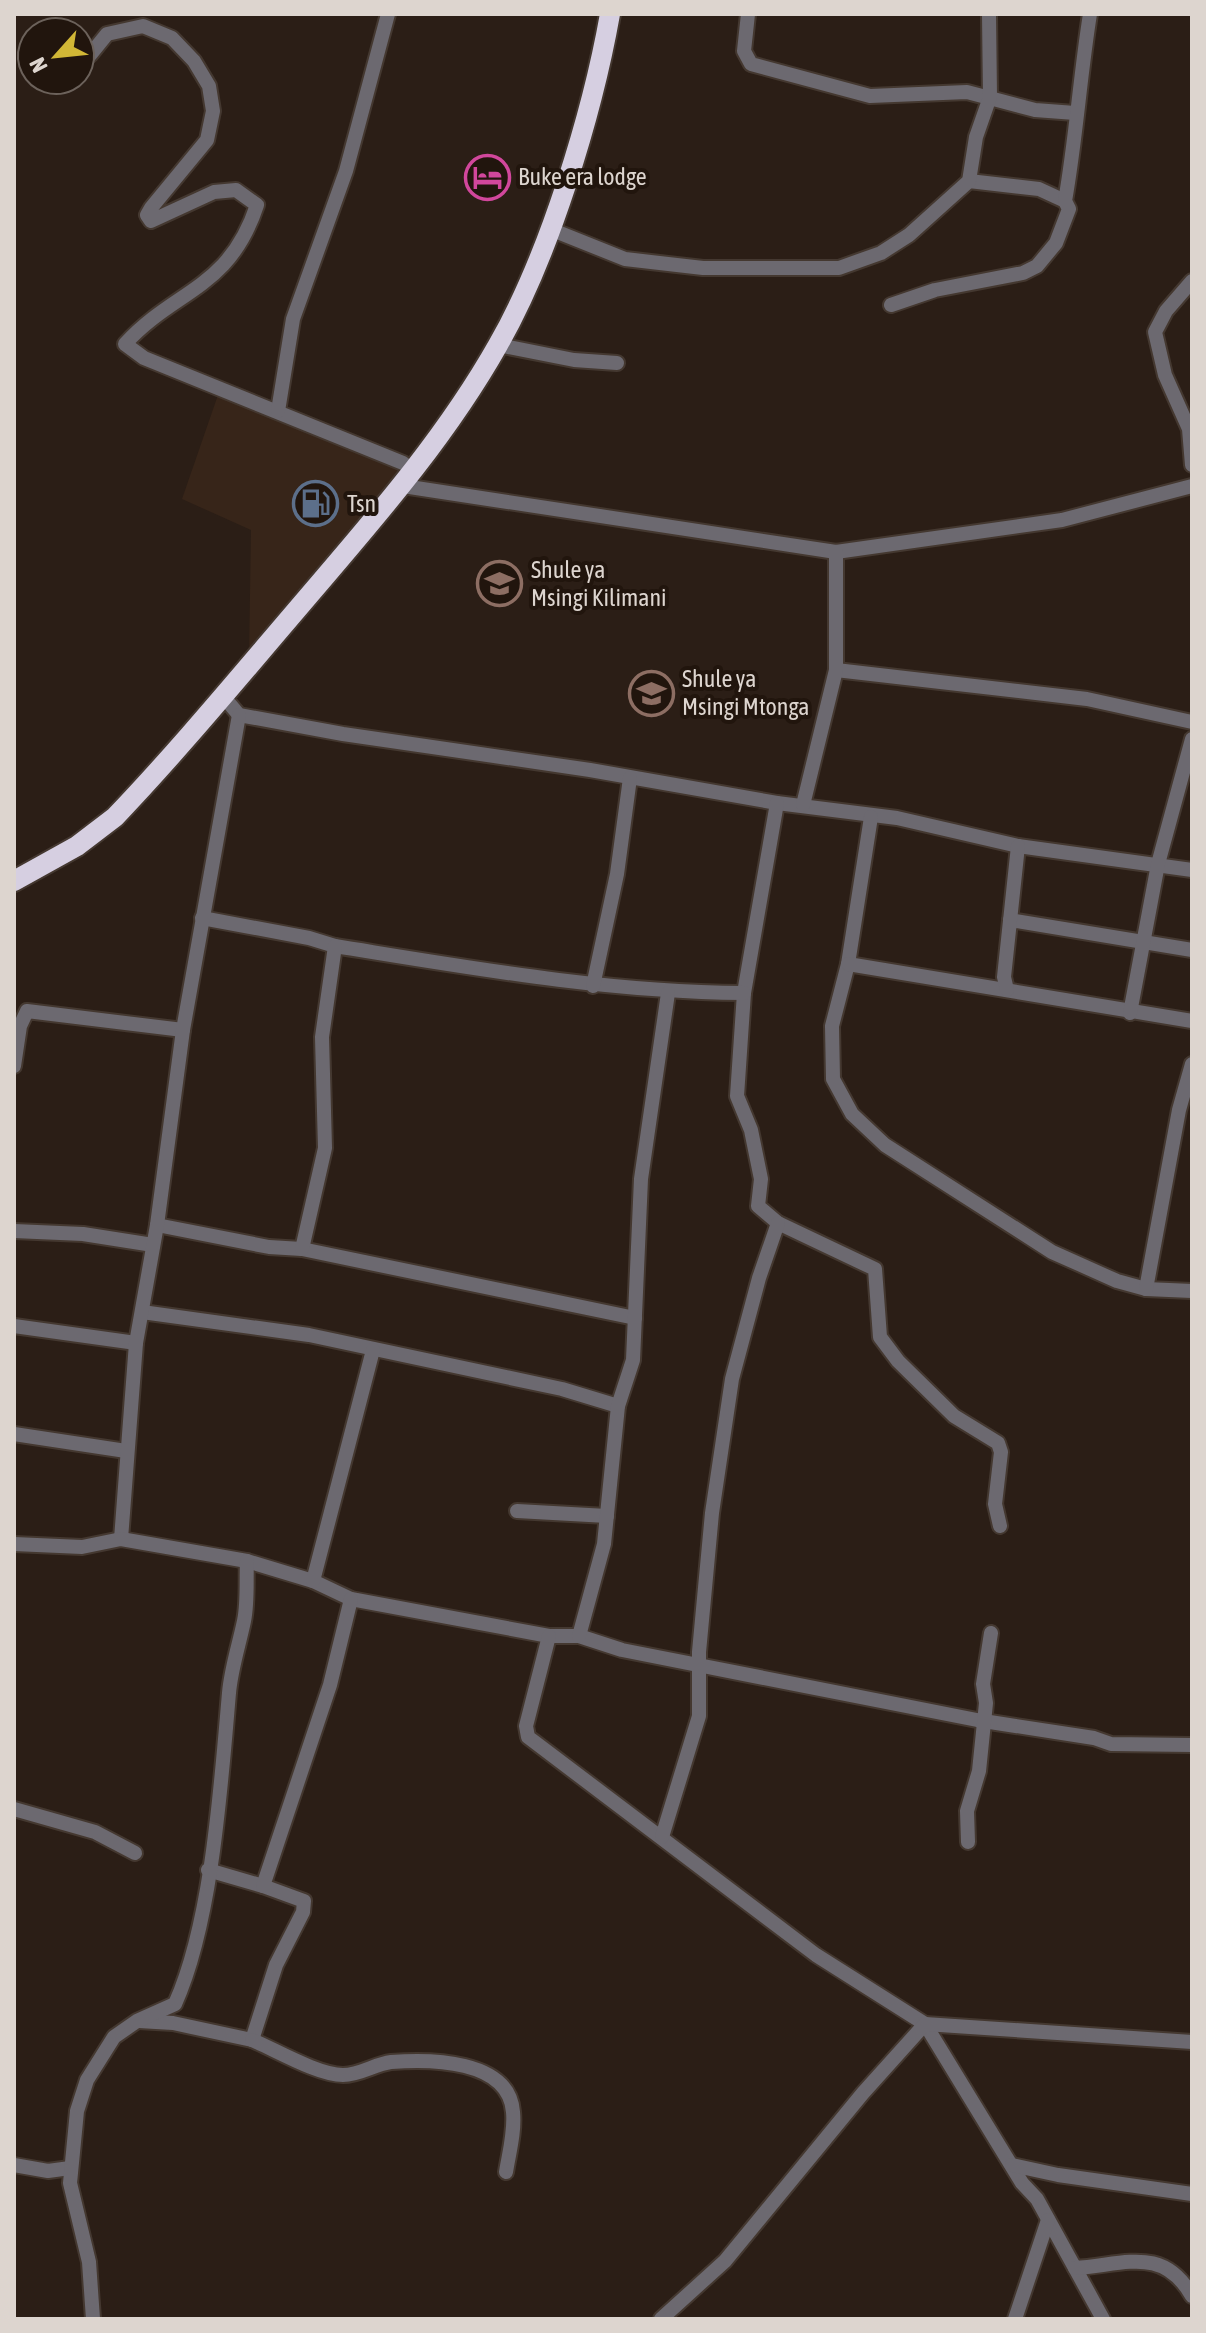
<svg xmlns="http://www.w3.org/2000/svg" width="1206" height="2333" font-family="'Asap Condensed',sans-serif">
	<rect width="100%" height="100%" fill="#2b1e16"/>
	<path fill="#372519" d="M219,392L408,473L249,658L251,530L182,499Z"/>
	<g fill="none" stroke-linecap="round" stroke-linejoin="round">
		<defs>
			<g id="minor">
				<path d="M748,14L744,51L751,64L870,96L967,92L1035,110L1075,113"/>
				<path d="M90,55L107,34L143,26L172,38L194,61L209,86L213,111L207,140L151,208L147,215L151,221L214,192L236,190L257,205C229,290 175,289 125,344L144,358L403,463L415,472"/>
				<path d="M969,181L1039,189L1065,201"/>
				<path d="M550,229L625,259L703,268H839L881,253L909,235L969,181L976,137L990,97L989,14"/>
				<path d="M1192,281L1166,311L1155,332L1165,375L1189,429L1192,465"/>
				<path d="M891,305L935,290L1023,273L1037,266L1056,243L1069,209L1065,201C1076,139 1080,76 1090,14"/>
				<path d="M498,345L574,360L617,363"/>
				<path d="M278,411L293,319L346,171L388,14"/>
				<path d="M403,486L836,552L1062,520L1192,486"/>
				<path d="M836,670L1087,699L1192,722"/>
				<path d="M223,696L239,715L343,734L590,770L777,803L897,818L1018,846L1192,870"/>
				<path d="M777,803L744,993L737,1096L751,1130L761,1179L758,1206L778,1223L875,1269L880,1337L898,1361L954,1416L998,1443L1001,1452L995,1504L1000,1526"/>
				<path d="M803,805L836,670V552"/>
				<path d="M871,817L848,964L832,1026L833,1079L852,1114L885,1145L1052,1252L1117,1281L1146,1289L1192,1291"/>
				<path d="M202,918L309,938L335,946C472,968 606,992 744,993"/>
				<path d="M1010,920L1192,950"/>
				<path d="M848,964L1192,1021"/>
				<path d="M593,986L617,874L630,778"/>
				<path d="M1007,990L1004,977L1018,846"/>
				<path d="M1130,1013L1158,864L1192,739"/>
				<path d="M14,1066L20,1026L27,1011L183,1030"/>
				<path d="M157,1225L269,1247L302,1249L635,1318"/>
				<path d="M14,1231L83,1234L153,1245"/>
				<path d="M302,1249L325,1148L322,1037L335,946"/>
				<path d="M1146,1289L1179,1110L1192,1064"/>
				<path d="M142,1312L309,1335L562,1389L618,1406"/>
				<path d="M14,1326L136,1343"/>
				<path d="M14,1434L126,1451"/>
				<path d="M517,1511L607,1516"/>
				<path d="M121,1539L136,1343L157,1225L183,1030L239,715"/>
				<path d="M14,1544L82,1547L121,1539L247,1561L313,1581L351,1599L549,1636H579L622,1650L977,1720L1094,1738L1111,1744L1192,1745"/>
				<path d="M313,1581L373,1350"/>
				<path d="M549,1636L526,1726L528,1737L816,1955L925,2024L1022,2183L1037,2199L1103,2319"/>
				<path d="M579,1636L604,1544L618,1406L633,1360L641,1179L668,993"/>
				<path d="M14,1809L95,1832L135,1853"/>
				<path d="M662,1837L699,1716V1652L712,1513L732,1379L759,1278L778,1223"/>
				<path d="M968,1842L967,1811L979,1771L986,1703L983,1684L991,1633"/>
				<path d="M208,1870L263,1886"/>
				<path d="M139,2021L173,2023L252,2040L276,1965L303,1912L304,1901L263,1886L330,1685L351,1599"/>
				<path d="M252,2040C276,2050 318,2075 343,2075C360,2075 375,2064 391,2062C429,2059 509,2059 513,2112C515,2132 509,2153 506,2172"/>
				<path d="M14,2165L48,2171L70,2168"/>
				<path d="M1012,2165L1058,2175L1192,2194"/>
				<path d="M1075,2268C1124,2265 1163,2245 1192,2296"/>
				<path d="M93,2319L89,2262L70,2183L77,2111L87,2080L114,2037L137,2021L175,2004C212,1922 221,1784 229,1693C231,1669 239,1645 244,1621C248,1602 246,1580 247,1561"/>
				<path d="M661,2319L725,2261L863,2093L925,2024L1192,2042"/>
				<path d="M1015,2319L1048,2220"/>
			</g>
			<path id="highway" d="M14,881L77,846L115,817C177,752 235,682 294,613C367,527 442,444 498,345C549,256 592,115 610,14"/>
		</defs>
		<use href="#minor" stroke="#443830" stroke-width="18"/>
		<use href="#highway" stroke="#443830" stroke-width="24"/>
		<use href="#minor" stroke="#6c6970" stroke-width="14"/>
		<use href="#highway" stroke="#d6cfe1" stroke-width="20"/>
	</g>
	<defs>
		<symbol id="hotel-ring" viewBox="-11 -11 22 22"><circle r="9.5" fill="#21150d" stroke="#d1479c" stroke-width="1.5"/><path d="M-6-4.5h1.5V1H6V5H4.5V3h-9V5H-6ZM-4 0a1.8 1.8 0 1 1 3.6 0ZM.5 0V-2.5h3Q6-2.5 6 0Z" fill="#d1479c"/></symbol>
		<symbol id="fuel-ring" viewBox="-11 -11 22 22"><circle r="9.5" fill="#21150d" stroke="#5c6f8a" stroke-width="1.5"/><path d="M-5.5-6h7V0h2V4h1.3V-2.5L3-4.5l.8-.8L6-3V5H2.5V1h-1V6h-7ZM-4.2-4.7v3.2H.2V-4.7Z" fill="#5c6f8a"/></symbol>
		<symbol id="school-ring" viewBox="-11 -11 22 22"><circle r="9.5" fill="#21150d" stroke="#8d6e63" stroke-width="1.5"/><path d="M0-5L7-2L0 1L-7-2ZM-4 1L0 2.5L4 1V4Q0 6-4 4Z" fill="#8d6e63"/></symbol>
	</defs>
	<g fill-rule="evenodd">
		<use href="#hotel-ring" x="462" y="152" width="51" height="51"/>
		<use href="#fuel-ring" x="290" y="478" width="51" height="51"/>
		<use href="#school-ring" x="474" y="558" width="51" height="51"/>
		<use href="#school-ring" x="626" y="668" width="51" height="51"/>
	</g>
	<g text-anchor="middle" stroke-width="8" stroke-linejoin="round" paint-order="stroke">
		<g font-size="24" fill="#ddd5cf" stroke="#21150d" text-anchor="start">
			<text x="518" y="185">Buke era lodge</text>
			<text x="347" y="512">Tsn</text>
			<text x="531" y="578">Shule ya<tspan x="531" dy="28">Msingi Kilimani</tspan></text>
			<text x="682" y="687">Shule ya<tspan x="682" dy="28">Msingi Mtonga</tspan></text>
		</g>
	</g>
	<rect width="1206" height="2333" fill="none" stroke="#ddd5cf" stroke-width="32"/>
	<g transform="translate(56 56) rotate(243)"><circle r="38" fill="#21150d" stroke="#6c625b" stroke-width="2"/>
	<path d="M0-6L14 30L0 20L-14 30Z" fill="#d1b736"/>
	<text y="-12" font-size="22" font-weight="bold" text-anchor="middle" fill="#ddd5cf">N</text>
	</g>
</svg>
